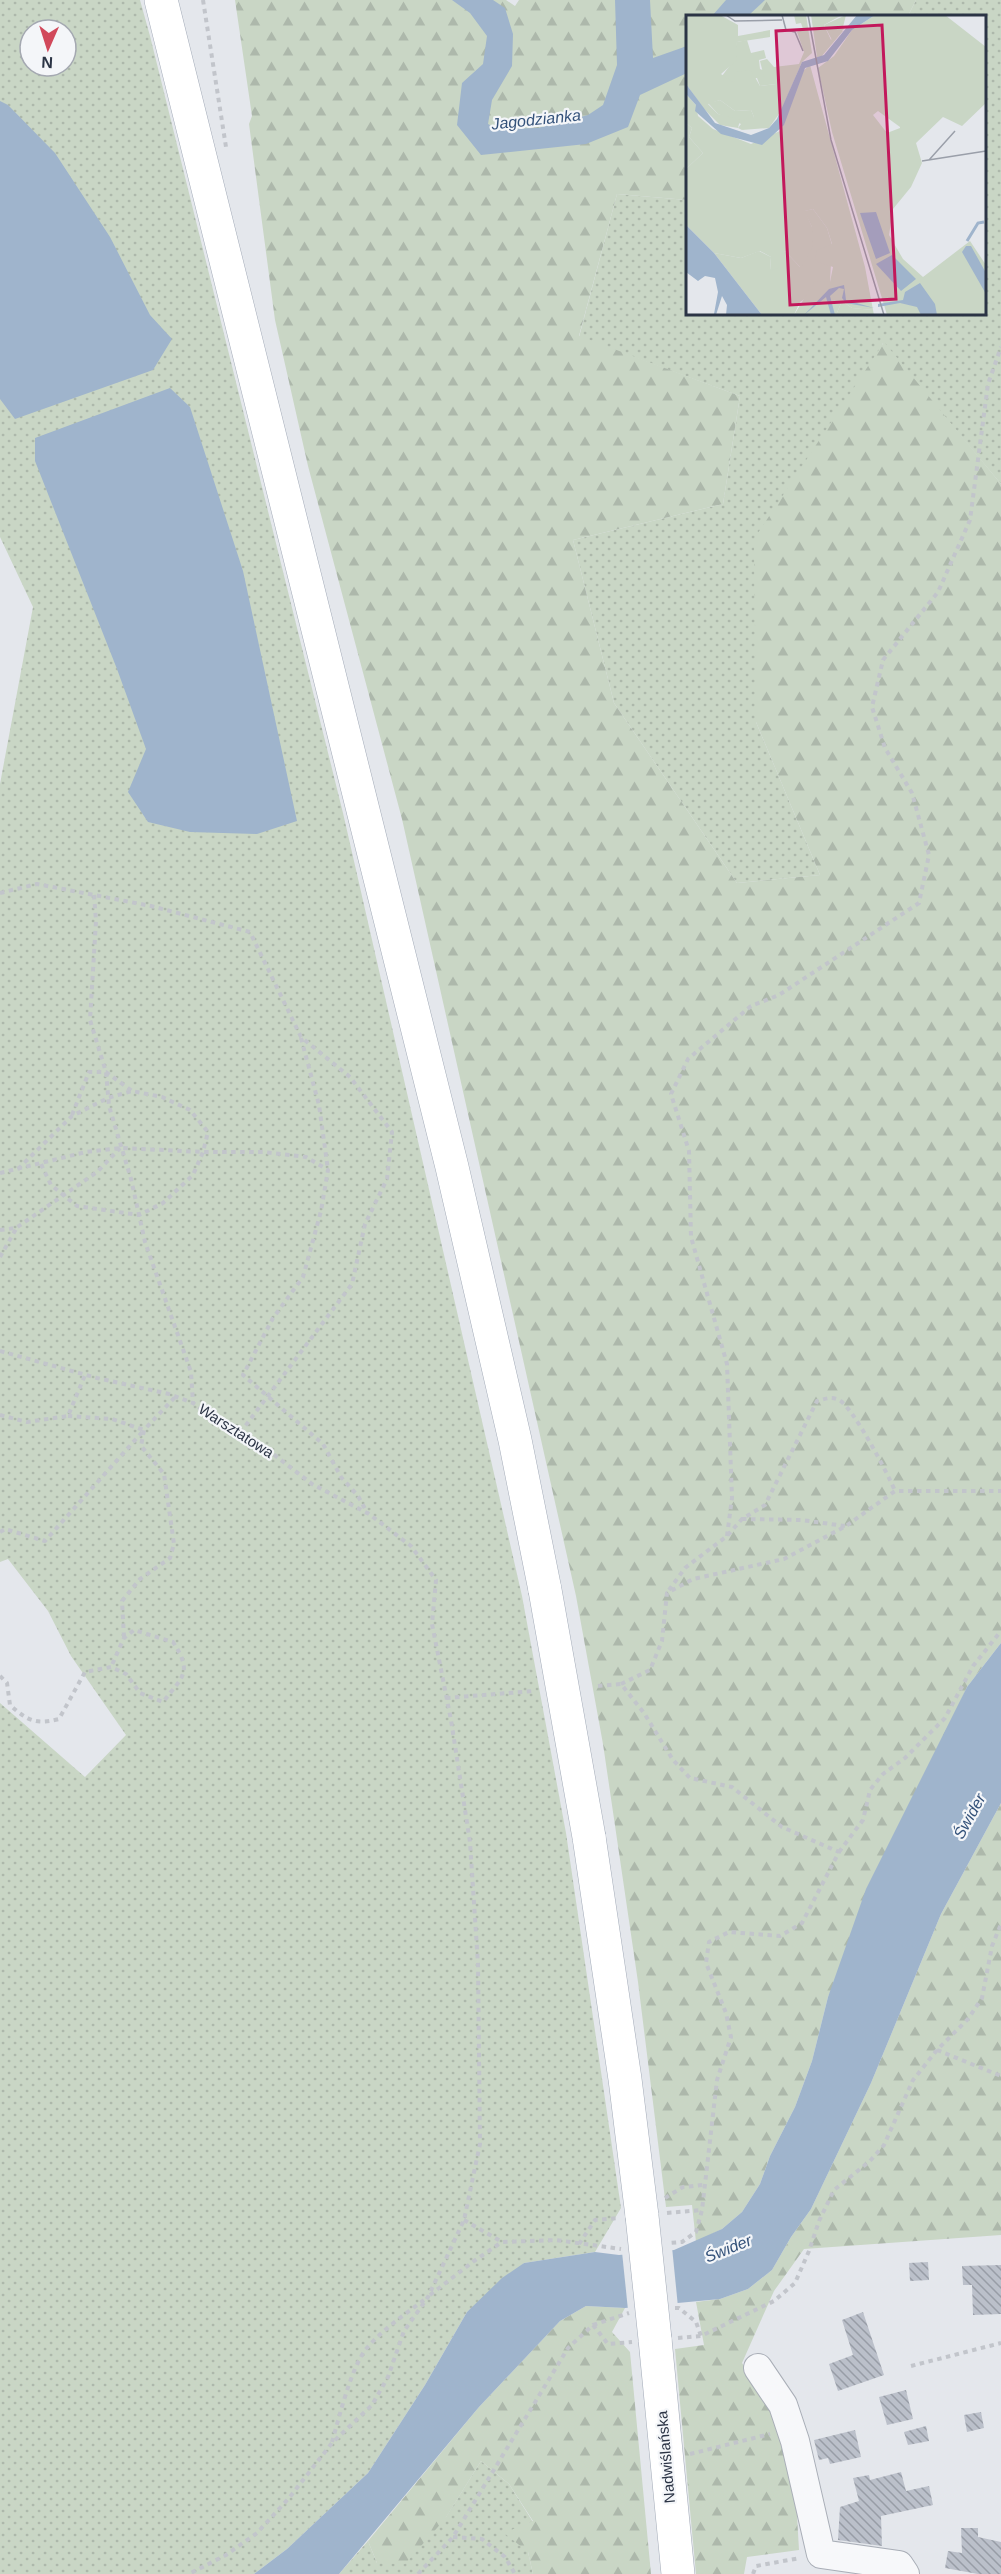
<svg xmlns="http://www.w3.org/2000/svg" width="1001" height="2574" font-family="Helvetica,sans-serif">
	<defs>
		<pattern id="grass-dots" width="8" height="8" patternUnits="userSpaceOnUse" patternTransform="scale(1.5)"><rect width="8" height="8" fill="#c9d6c5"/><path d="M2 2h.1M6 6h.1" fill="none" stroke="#adb8ab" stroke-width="1.8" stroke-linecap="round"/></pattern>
		<pattern id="forest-firs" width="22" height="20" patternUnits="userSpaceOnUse" patternTransform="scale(1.5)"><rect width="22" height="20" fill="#c9d6c5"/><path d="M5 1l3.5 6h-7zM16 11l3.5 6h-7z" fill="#adb8ab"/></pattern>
		<pattern id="building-back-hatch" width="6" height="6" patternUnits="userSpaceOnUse" patternTransform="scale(1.5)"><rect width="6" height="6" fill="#bbc0ca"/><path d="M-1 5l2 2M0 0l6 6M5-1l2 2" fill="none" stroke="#989da6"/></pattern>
	</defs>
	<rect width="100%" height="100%" fill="#e4e7ec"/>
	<g fill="url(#grass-dots)" fill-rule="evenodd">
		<path d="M0,0H140L150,36L343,813L522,1596L566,1833L621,2208L595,2252L524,2263L467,2312L425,2385L368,2473L287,2549L254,2574H0V1703L85,1777L126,1735L71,1656L48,1611L8,1559L0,1562V784L33,607L0,537ZM30,30H66V66H30Z"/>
		<path d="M916,0H1001V484L883,343L756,722L820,875L737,883L614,703L573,540L723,504L740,396L579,337L617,194L687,200L688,314H984V16H908Z"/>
		<path d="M481,2461L509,2484L533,2522L528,2552L533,2574H339L368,2541L377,2563L446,2517Z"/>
	</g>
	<g fill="url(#forest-firs)">
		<path d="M235,0H506L515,6L519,0H916L908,16H688L687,200L617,194L579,336L740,396L723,504L573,540L614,703L737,883L820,875L756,722L754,539L884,342L1001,484V1643L967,1687L828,1997L812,2061L795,2107L770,2156L760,2184L742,2212L722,2229L696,2242L692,2205L666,2207L638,1982L603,1744L576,1596L402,819L308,466L275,320L249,124L252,116Z"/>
		<path d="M1001,1803V2235L804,2249L774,2291L742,2363L778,2414L796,2498L799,2550L747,2557L744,2574H696L675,2349L704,2345L696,2302L720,2299L748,2289L772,2270L791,2237L811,2209L871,2083L941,1914Z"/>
		<path d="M586,2306L625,2308L612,2332L630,2352L651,2574H533L528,2552L504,2533L533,2521L509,2484L481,2461L445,2519L405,2564L377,2563L368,2541L479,2407L560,2321Z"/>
	</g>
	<g fill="#9fb4cc">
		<path d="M452,0H493L505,8L513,34L512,66L492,100L488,124L498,129L538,128L588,115L603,105L617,65L615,0H650L653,58L687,46V73L640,95L628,127L586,144L481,155L457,125L462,83L483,64L487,36L470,13Z"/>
		<path d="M726,0H765L748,16H712Z"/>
		<path d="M0,101L8,105L55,153L110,237L150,315L172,339L153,370L15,419L0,399Z"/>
		<path d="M170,388L190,407L243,571L297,821L257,834L190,832L148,822L128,792L146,749L117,669L35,461V438Z"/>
		<path d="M1001,1643V1803L941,1914L871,2083L811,2209L791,2237L772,2270L748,2289L720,2299L625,2308L586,2306L560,2321L479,2407L339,2574H254L287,2549L368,2473L425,2385L467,2312L502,2278L524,2263L595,2252L619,2255L674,2250L722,2229L742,2212L760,2184L770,2156L795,2107L812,2061L828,1997L866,1889L967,1687Z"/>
	</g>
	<path fill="#e4e7ec" d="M672,2247L678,2307L628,2310L622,2252Z"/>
	<g fill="url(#building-back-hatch)">
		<path d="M928,2262L929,2280L910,2281L909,2263Z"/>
		<path d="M1001,2265V2314L973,2315L972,2285H963L962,2266Z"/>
		<path d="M863,2312L884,2375L838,2391L829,2364L853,2355L842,2320Z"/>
		<path d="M906,2390L913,2419L887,2425L879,2397Z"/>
		<path d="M981,2412L984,2428L967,2432L964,2415Z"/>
		<path d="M926,2426L929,2441L908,2445L904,2432Z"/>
		<path d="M855,2430L861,2457L830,2464L828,2458L819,2460L814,2440Z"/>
		<path d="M901,2472L906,2491L929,2486L933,2505L881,2516L882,2546L838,2540L840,2507L859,2501L853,2478L869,2475L870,2480Z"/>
		<path d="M961,2528H978V2537L1001,2542V2574H978L945,2568L948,2551L962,2553Z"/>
	</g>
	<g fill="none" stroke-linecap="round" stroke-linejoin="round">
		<defs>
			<path id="minor" d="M758,2368L783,2405L795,2441L821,2554L899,2565L905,2574"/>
			<g id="major">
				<path d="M161,0L452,1167L515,1440L545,1590"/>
				<path d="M589,1837L625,2079L642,2216"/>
				<path d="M655,2339L678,2574"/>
			</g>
		</defs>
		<use href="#minor" stroke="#a9aeb7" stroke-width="30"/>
		<use href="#major" stroke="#a3abb8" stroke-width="34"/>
		<g stroke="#c2c5cb" stroke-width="4" stroke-dasharray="4.5 4.5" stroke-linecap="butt">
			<path d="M203,0L226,147"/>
			<path d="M0,893L37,884L151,906L250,932L301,1037L350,1077L392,1132L387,1179L365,1224L352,1284L240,1433"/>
			<path d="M94,895L96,921L90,1020L106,1072L109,1106L131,1179L145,1242L191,1372L193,1403"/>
			<path d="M301,1038L319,1105L328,1170"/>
			<path d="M72,1115L89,1072H106L132,1091"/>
			<path d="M18,1169L72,1116L108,1098L132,1091L162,1097L190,1110L208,1132L203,1152L193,1175L163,1203L139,1215L77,1206L51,1185L41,1164"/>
			<path d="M0,1173L86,1152L121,1148L203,1152H264L306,1157L328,1170L321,1211L303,1277L273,1318L243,1375L323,1444L341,1477L358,1496L368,1514"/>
			<path d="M0,1230L16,1228L97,1172L120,1148"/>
			<path d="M0,1257L16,1229"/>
			<path d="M0,1351L97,1378L169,1394L193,1403L228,1429L251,1437L312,1484L369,1514L411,1546L436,1580L432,1624L451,1720L470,1842L478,1964L480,2144L464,2220L428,2297L404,2331L388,2377L372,2405L332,2443L289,2498L257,2533L226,2555L189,2574"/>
			<path d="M0,1415L27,1422L68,1416L85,1375"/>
			<path d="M742,1519L802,1520L845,1526"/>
			<path d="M0,1532L5,1529L45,1541L144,1430L112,1419L68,1416"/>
			<path d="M727,1536L732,1498L727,1364L691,1237L689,1151L671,1094L688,1059L751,1006L779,995L919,903L929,855L912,793L885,748L872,707L883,660L938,592L970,520L988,384L1001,347"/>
			<path d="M669,1590L685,1568L727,1536L742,1519L765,1505L817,1401C825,1399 831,1396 839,1400C853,1407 888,1474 895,1491"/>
			<path d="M124,1637L122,1601L140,1579L170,1558L174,1544L164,1474L141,1446L144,1430L176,1396"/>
			<path d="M0,1676L7,1683L10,1705C28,1721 36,1725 59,1719L85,1672L111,1667L126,1674L140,1693L163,1702C183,1676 193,1673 173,1642L134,1630L124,1638L111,1667"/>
			<path d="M621,1684L650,1670L662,1641L667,1593L693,1579L784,1559L846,1526L895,1491H1001"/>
			<path d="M598,1686L621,1684L644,1713L673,1760L690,1778L732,1787L782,1827L839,1852L802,1923L780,1936L729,1932L709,1942L706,1963L726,2013L731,2037L717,2080L702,2210L696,2232L682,2242L670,2243"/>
			<path d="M446,1698L534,1691"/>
			<path d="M839,1852L863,1820L870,1790L883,1774L905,1758L945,1718L973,1666L1001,1631"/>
			<path d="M937,2050L1001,2076"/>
			<path d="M665,2198L683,2187L703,2185"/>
			<path d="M667,2213L702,2210"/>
			<path d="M464,2220L502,2242L556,2240L621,2249"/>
			<path d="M579,2244L595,2220L619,2218"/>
			<path d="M430,2295L474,2261L502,2242"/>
			<path d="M675,2308H679L696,2322L701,2336L774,2301L795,2283L809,2251L819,2221L834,2190L870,2161L884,2145L913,2080L937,2050L968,2019L982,1998L992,1946L1001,1924"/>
			<path d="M593,2325L608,2344L632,2342"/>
			<path d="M678,2338L701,2336"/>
			<path d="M911,2366L1001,2343"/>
			<path d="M332,2442C339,2418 351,2368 366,2349C382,2330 404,2315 424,2300"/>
			<path d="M690,2454L770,2434"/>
			<path d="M453,2537L482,2539L505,2557L515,2574"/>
			<path d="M418,2574L453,2537L568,2348L593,2325L629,2313"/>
			<path d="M753,2574L756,2566L800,2558"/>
		</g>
		<use href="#minor" stroke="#f7f8fa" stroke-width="28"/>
		<use href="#major" stroke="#fff" stroke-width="33"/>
		<defs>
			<g id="major-bridge">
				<path d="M545,1590L589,1837"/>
				<path d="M642,2216L655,2339"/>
			</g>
		</defs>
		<use href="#major-bridge" stroke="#a3abb8" stroke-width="34" stroke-linecap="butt"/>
		<use href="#major-bridge" stroke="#fff" stroke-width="33"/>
	</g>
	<g text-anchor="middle" stroke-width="4.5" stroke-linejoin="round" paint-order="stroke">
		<g font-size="15" fill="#2b3445" stroke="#f4f6f9">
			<text transform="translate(236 1431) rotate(33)" y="5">Warsztatowa</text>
			<text transform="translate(666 2457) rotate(-95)" y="5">Nadwiślańska</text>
		</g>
		<g font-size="16" font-style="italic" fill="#34527a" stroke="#f4f6f9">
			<text transform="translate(536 119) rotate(-6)" y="6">Jagodzianka</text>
			<text transform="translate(969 1816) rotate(-61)" y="6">Świder</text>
			<text transform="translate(728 2248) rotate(-22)" y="6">Świder</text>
		</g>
	</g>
	<g transform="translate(686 15)">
		<rect width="300" height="300" fill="#e4e7ec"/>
		<path d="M160,0L157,12H160L146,25L138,10ZM189,0H259L300,32V88L276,111L257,102L230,128L236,148L225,172L207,194L203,220L217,244L237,262L284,226L300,250V300H201L146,117L132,53L148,41L166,15ZM192,96L214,112V113L201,118L187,100ZM61,25L65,38L78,35L80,43L73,45L74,54L90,60V69L74,71L71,63L48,69L36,61L45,49L51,27ZM34,85L49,96L65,95L68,102L56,115L52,113L55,109L32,99L22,88ZM0,108L6,113L3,122L17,138L0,154ZM127,194L141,213L146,230L144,267L114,287L108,300H76L28,238L55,243L73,236L85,242L84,255L99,236L114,252L126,212L118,196ZM156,286L166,293L187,295L188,300H150Z" fill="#c9d6c5" fill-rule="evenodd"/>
		<path d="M0,0H34L52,10V21L84,15V22L51,27L50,46L35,59L48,68L49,57L65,55L74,71L90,69V60L78,62L74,46L81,44L88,52L113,49L118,37L111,17L117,14L115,8L110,9L108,0H120L126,38L116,47L95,96L83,113L56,115L59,104L68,102L65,95L49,96L34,85L22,89L32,99L54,105L52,113L34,110L18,94L0,69ZM125,0H156L138,10L145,25L153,14L157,16L135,42H131ZM124,50L179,252L187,295L166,293L156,286L150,300H108L129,266L144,267L147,252L129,246L131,235L146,229L141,213L127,194L119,196L126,212L127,231L115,253L99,236L94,252L84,256L85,242L74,236L55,243L28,238L0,210V154L17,138L3,122L6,113L0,108V79L10,90L12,101L27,114L65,129L94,116L117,56Z" fill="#c9d6c5"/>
		<path d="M171,0H189L166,15L142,46L119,53L98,110L76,130L35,119L9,96L10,90L0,79V69L29,108L65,120L83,113L91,104L116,47L138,40ZM190,197L204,238L190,244L174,198ZM0,210L28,238L76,300H40L41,290L36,281L30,300L28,299L32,277L29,263L19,261L12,266L0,257ZM280,231H285L300,258V279L276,237ZM206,240L230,264L215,276L190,249ZM234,268L249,289L251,300H235L231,292L214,288L192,292V289L217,285L219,277ZM158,270L160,285L188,293L160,288L156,283L158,274L153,273L144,281L149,300H145L140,282L118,300L143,274Z" fill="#9fb4cc"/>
		<path fill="none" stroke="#9fb4cc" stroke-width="3" d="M281,226L292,208L298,207"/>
		<path fill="none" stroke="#9a9fa9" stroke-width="1.5" d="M40,0L49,6L96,5M96,0L100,15L109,17L117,36M122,0L145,125L198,300M243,145L269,116M236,146L300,136"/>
		<path fill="#c2185b" fill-opacity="0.15" stroke="#c2185b" stroke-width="3" d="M196,10L210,284L104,290L90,16Z"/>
		<rect width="300" height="300" fill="none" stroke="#2b3445" stroke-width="3"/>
	</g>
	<g transform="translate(48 48) rotate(183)"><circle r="28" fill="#f4f6f9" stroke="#a4a8b1" stroke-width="1.5"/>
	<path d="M0-4.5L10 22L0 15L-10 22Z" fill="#d1495b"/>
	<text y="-9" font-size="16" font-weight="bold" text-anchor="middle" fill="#2b3445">N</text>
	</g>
</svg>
